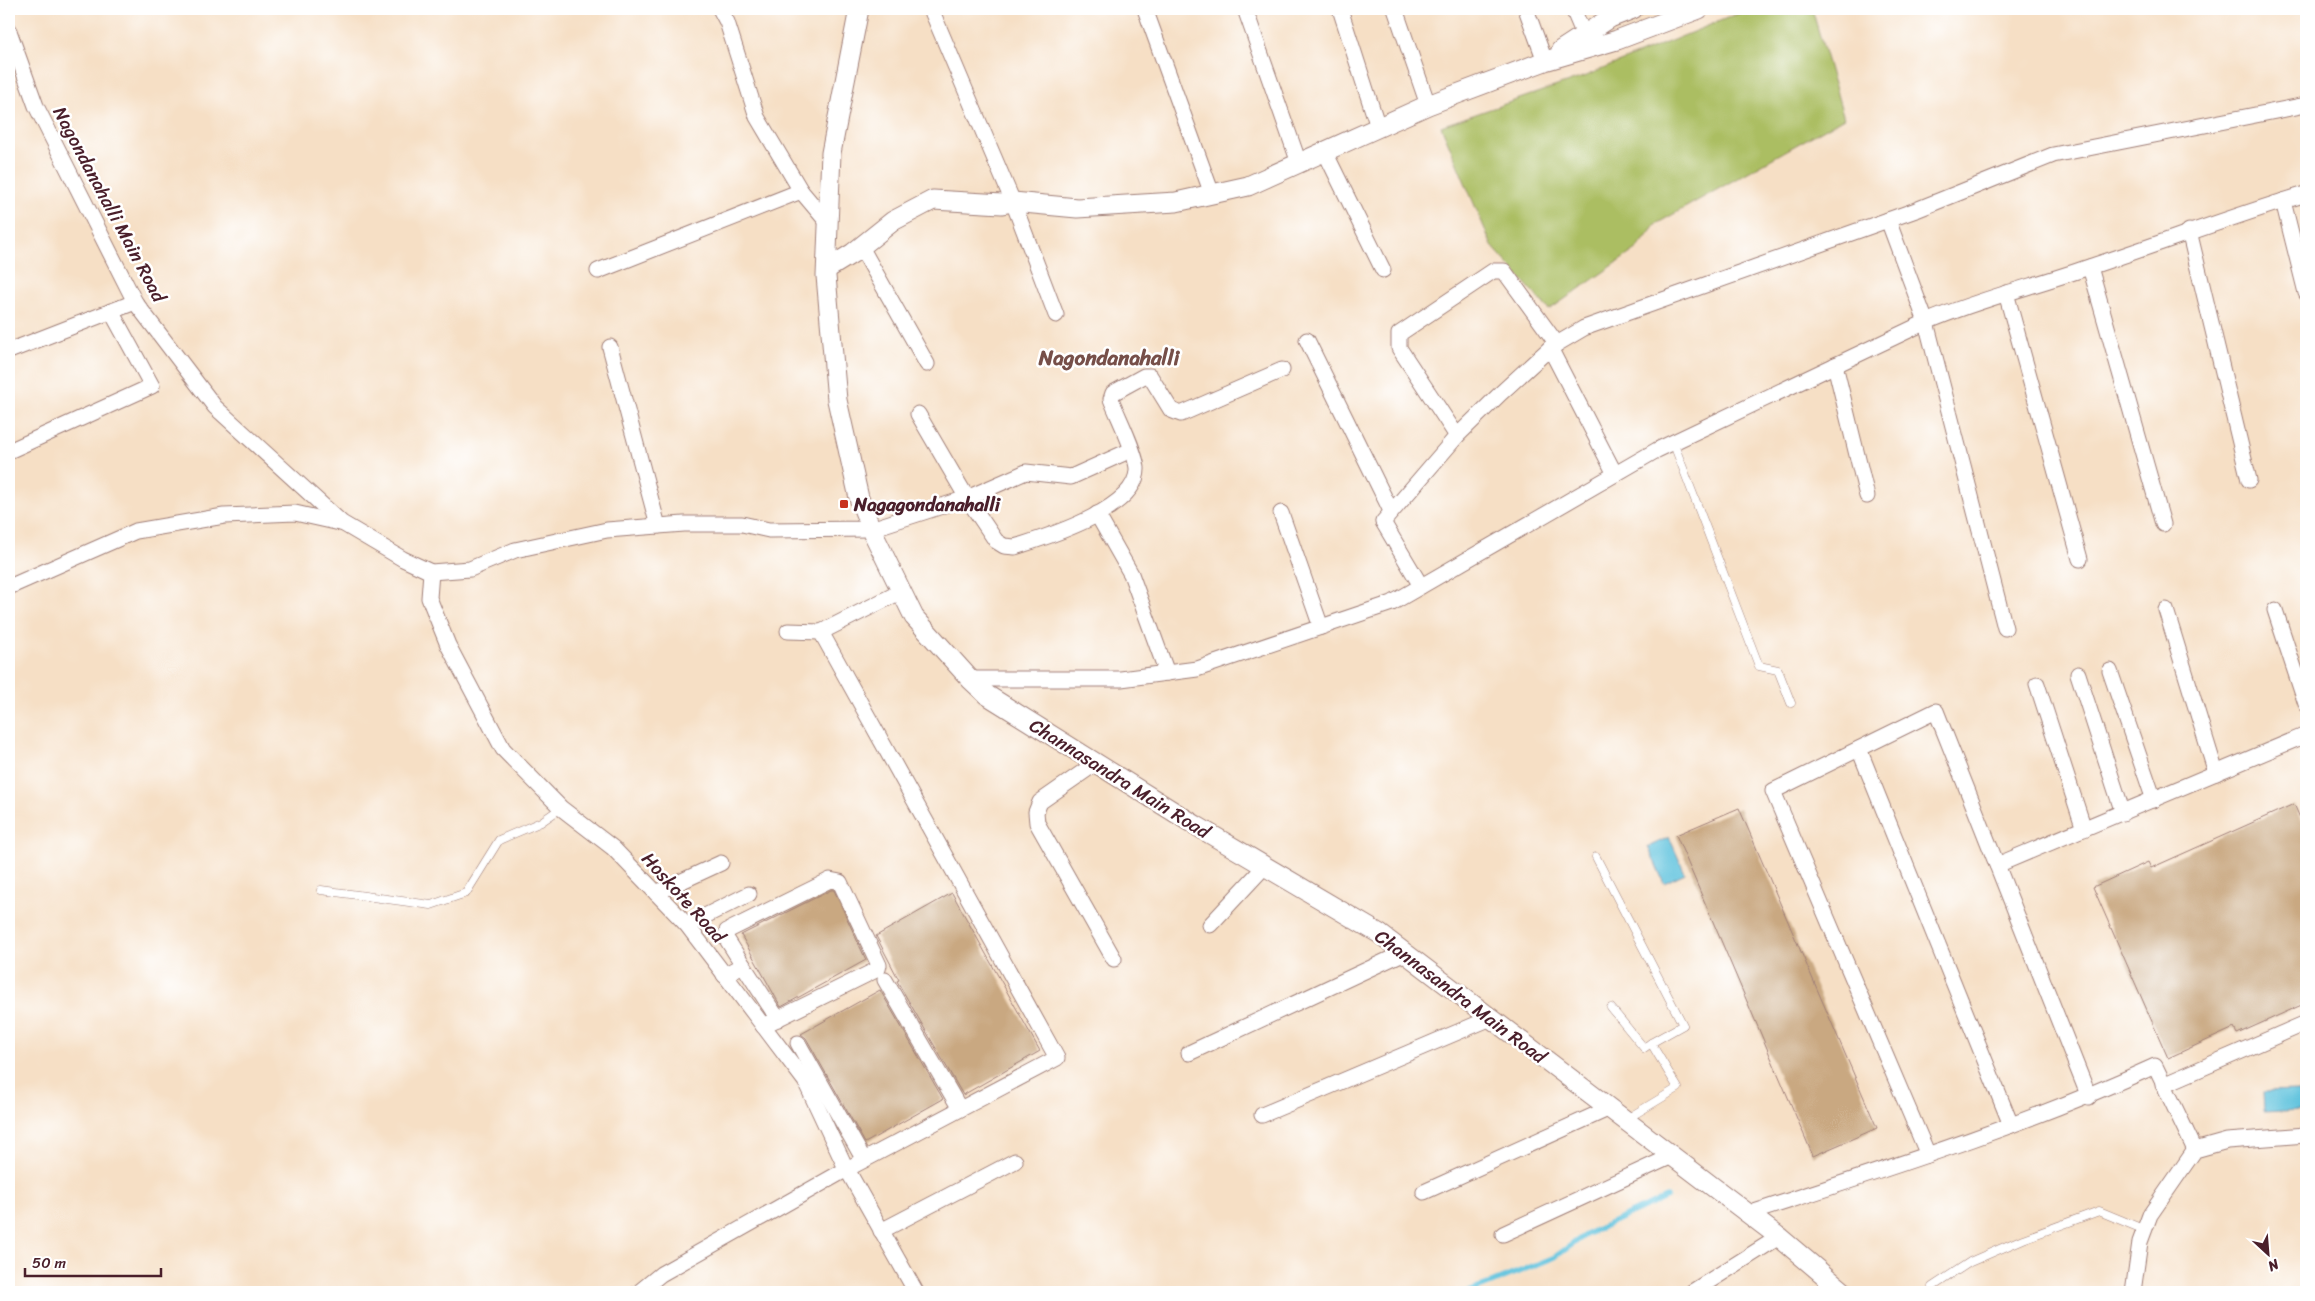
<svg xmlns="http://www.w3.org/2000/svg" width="2315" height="1301" font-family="Sriracha,sans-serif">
	<rect width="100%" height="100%" fill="#fff"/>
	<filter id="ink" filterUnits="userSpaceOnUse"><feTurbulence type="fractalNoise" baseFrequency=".02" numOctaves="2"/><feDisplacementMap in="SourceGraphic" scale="10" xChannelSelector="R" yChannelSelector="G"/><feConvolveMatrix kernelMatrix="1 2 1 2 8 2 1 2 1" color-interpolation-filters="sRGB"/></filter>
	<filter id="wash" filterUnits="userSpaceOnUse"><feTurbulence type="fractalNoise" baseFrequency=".0096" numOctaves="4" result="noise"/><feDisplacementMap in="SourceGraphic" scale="20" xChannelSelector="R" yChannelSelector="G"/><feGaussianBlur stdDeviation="1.12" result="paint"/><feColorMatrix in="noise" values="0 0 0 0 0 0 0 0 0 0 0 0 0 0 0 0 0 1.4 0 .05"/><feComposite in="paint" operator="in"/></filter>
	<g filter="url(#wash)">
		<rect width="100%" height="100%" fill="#f6dfc5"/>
		<path fill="#abbe62" stroke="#7a6e46" d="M1749,9H1812L1844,118L1656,224L1638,248L1549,310L1492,246L1441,126L1583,77Z"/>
		<g fill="#5fc2dd" stroke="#547084">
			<path d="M1669,837L1685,873L1664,883L1648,847Z"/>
			<path d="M2300,1091L2301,1110L2264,1112L2263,1092Z"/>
		</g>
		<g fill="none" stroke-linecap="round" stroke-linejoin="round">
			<path stroke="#5fc2dd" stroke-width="5.5" d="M1469,1292L1555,1257L1585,1235L1667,1197"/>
		</g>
		<g id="blocks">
			<g fill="#c9a881">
				<path d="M2294,804L2306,832V1003L2237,1034L2234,1028L2168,1058L2093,887L2148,862L2151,868Z"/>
				<path d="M1739,808L1877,1128L1813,1156L1676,835Z"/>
				<path d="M831,890H834L866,960L781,1007L741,935Z"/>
				<path d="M952,893L1040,1051L963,1095L897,981L899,980L876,936Z"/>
				<path d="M880,990L943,1099L865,1143L806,1038L801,1034Z"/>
			</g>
		</g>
	</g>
	<g filter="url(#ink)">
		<use href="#blocks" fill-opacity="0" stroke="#a07f78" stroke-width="1"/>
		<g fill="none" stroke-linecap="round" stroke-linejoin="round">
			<defs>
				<g id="service">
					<path d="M1673,442L1759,666L1778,670L1791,703"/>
					<path d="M1596,857L1683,1025L1651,1043L1678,1088L1625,1120"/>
					<path d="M321,890L431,905L466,893L499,840L541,822L561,808"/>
					<path d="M1611,1008L1644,1048L1651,1043"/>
					<path d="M1932,1287L1970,1262L2023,1239L2099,1211L2145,1230"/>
				</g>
				<g id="minor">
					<path d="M720,9L727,22L757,117L801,191L828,223"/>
					<path d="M931,9L1013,202L1056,315"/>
					<path d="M1145,9L1212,194"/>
					<path d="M1245,9L1299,163"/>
					<path d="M1340,9L1378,127"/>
					<path d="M1395,9L1428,105"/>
					<path d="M1526,9L1545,61"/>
					<path d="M1573,9L1584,35"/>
					<path d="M9,31L36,106L135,302L215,407L342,523L403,559L431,572L470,569L515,550L607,530L684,524H742L769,530L871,529L967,498L1026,472L1071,477L1131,450"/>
					<path d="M1325,152L1383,270"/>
					<path d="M2283,201L2306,293"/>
					<path d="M1888,220L1926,322L2005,628"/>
					<path d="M2189,231L2249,480"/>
					<path d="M861,247L927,364"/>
					<path d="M2090,267L2163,524"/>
					<path d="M598,271L801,191"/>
					<path d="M2006,293L2080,559"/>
					<path d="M1307,340L1391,511"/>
					<path d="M610,347L658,526"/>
					<path d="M1550,348L1615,474"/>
					<path d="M9,351L135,302"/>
					<path d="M1835,365L1867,496"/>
					<path d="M918,414L967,498L996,541L1004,546L1015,547C1046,537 1139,509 1137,468C1135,450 1118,417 1111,399L1113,393L1144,376H1150L1171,410L1181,414L1282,370"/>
					<path d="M1457,436L1399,348V334L1493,271H1504L1557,344"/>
					<path d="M9,451L152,386L111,311"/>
					<path d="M1281,513L1321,627"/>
					<path d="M1097,514L1131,574L1167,673"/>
					<path d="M431,572L429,598L448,645L503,749L561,808L613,848L687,925L805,1081L844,1164L916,1292"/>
					<path d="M1421,586L1383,522L1457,436L1501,393L1550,348L1584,328L1916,210L2053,155L2306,105"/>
					<path d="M9,587L136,531L224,516L295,513L340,523"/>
					<path d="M2166,610L2216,773"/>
					<path d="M2275,610L2306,704"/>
					<path d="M788,631L821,632L902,591"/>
					<path d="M2110,671L2154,800"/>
					<path d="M2078,674L2123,813"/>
					<path d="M970,679H1121L1197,669L1392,603L1657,450L1926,322C1979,299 2035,286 2089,267C2162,243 2233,216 2306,194"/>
					<path d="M2037,684L2084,829"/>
					<path d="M1859,749L2011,1125"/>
					<path d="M1096,763L1040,802L1036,812L1037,823L1114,959"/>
					<path d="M1997,865L2306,735"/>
					<path d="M656,893L721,863"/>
					<path d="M687,925L749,894"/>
					<path d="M1210,925L1265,866"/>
					<path d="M743,965L778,1019"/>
					<path d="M724,975L743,965L726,938L727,931L830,880L840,882L879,965L878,969L763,1026"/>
					<path d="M885,980L960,1109"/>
					<path d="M798,1043L864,1160"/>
					<path d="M1189,1053L1405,952"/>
					<path d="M2163,1085L2306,1023"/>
					<path d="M1262,1115L1491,1018"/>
					<path d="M1928,1155L1773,791L1936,711L2089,1097"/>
					<path d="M1424,1192L1610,1108"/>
					<path d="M1748,1214C1886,1169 2024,1126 2155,1066L2195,1150"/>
					<path d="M881,1231L1015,1161"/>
					<path d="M1503,1234L1672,1156"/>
					<path d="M639,1292L661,1274L847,1169L1057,1058L821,632"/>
					<path d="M1692,1292L1779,1237"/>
					<path d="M2133,1292L2140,1242L2150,1215L2195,1150L2227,1141L2306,1135"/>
				</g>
				<g id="tertiary">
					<path d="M859,9L831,153L826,276L837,400L859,498L871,529L914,617L970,679L987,695L1195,825L1380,934L1779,1237L1844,1292"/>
					<path d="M1561,50L1610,18L1633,9"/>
					<path d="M827,269L853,253L893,221L933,200L1002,204L1013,202L1077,208L1176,202L1248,186L1428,105L1545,61L1617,40L1699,9"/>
				</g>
			</defs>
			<use href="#service" stroke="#a07f78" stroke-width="9"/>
			<use href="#minor" stroke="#a07f78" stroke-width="17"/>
			<use href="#tertiary" stroke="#a07f78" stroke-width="21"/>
			<use href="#service" stroke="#fff" stroke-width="8"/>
			<use href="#minor" stroke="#fff" stroke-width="15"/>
			<use href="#tertiary" stroke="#fff" stroke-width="19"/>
		</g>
	</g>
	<rect fill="#c8321e" stroke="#fff" stroke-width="2" x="839" y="499" width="10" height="10" rx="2.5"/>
	<g text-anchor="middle" stroke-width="5" stroke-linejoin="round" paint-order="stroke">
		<g font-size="19" fill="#4a1f2b" stroke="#fff">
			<text transform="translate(110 204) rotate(62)" y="7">Nagondanahalli Main Road</text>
			<text transform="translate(1120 778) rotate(32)" y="7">Channasandra Main Road</text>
			<text transform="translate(684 897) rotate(48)" y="7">Hoskote Road</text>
			<text transform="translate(1461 996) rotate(37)" y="7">Channasandra Main Road</text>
		</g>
		<g font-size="19" font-weight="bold" fill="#4a1f2b" stroke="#fff" text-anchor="start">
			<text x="854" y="511">Nagagondanahalli</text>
		</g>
		<g font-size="21" font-weight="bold" fill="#764f49" stroke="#fff">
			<text x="1109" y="365">Nagondanahalli</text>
		</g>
	</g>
	<rect width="2315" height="1301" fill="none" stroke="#fff" stroke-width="30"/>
	<g transform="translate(2268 1254) rotate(154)" stroke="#ffffff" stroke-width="4" paint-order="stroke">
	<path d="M0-4L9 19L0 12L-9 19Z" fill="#4a1f2b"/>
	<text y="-8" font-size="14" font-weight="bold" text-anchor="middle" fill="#4a1f2b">N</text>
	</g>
	<path d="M25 1268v8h136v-8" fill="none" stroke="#4a1f2b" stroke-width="2.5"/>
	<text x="32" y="1268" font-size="15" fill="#4a1f2b" stroke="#ffffff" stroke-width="4" paint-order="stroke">50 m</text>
</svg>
